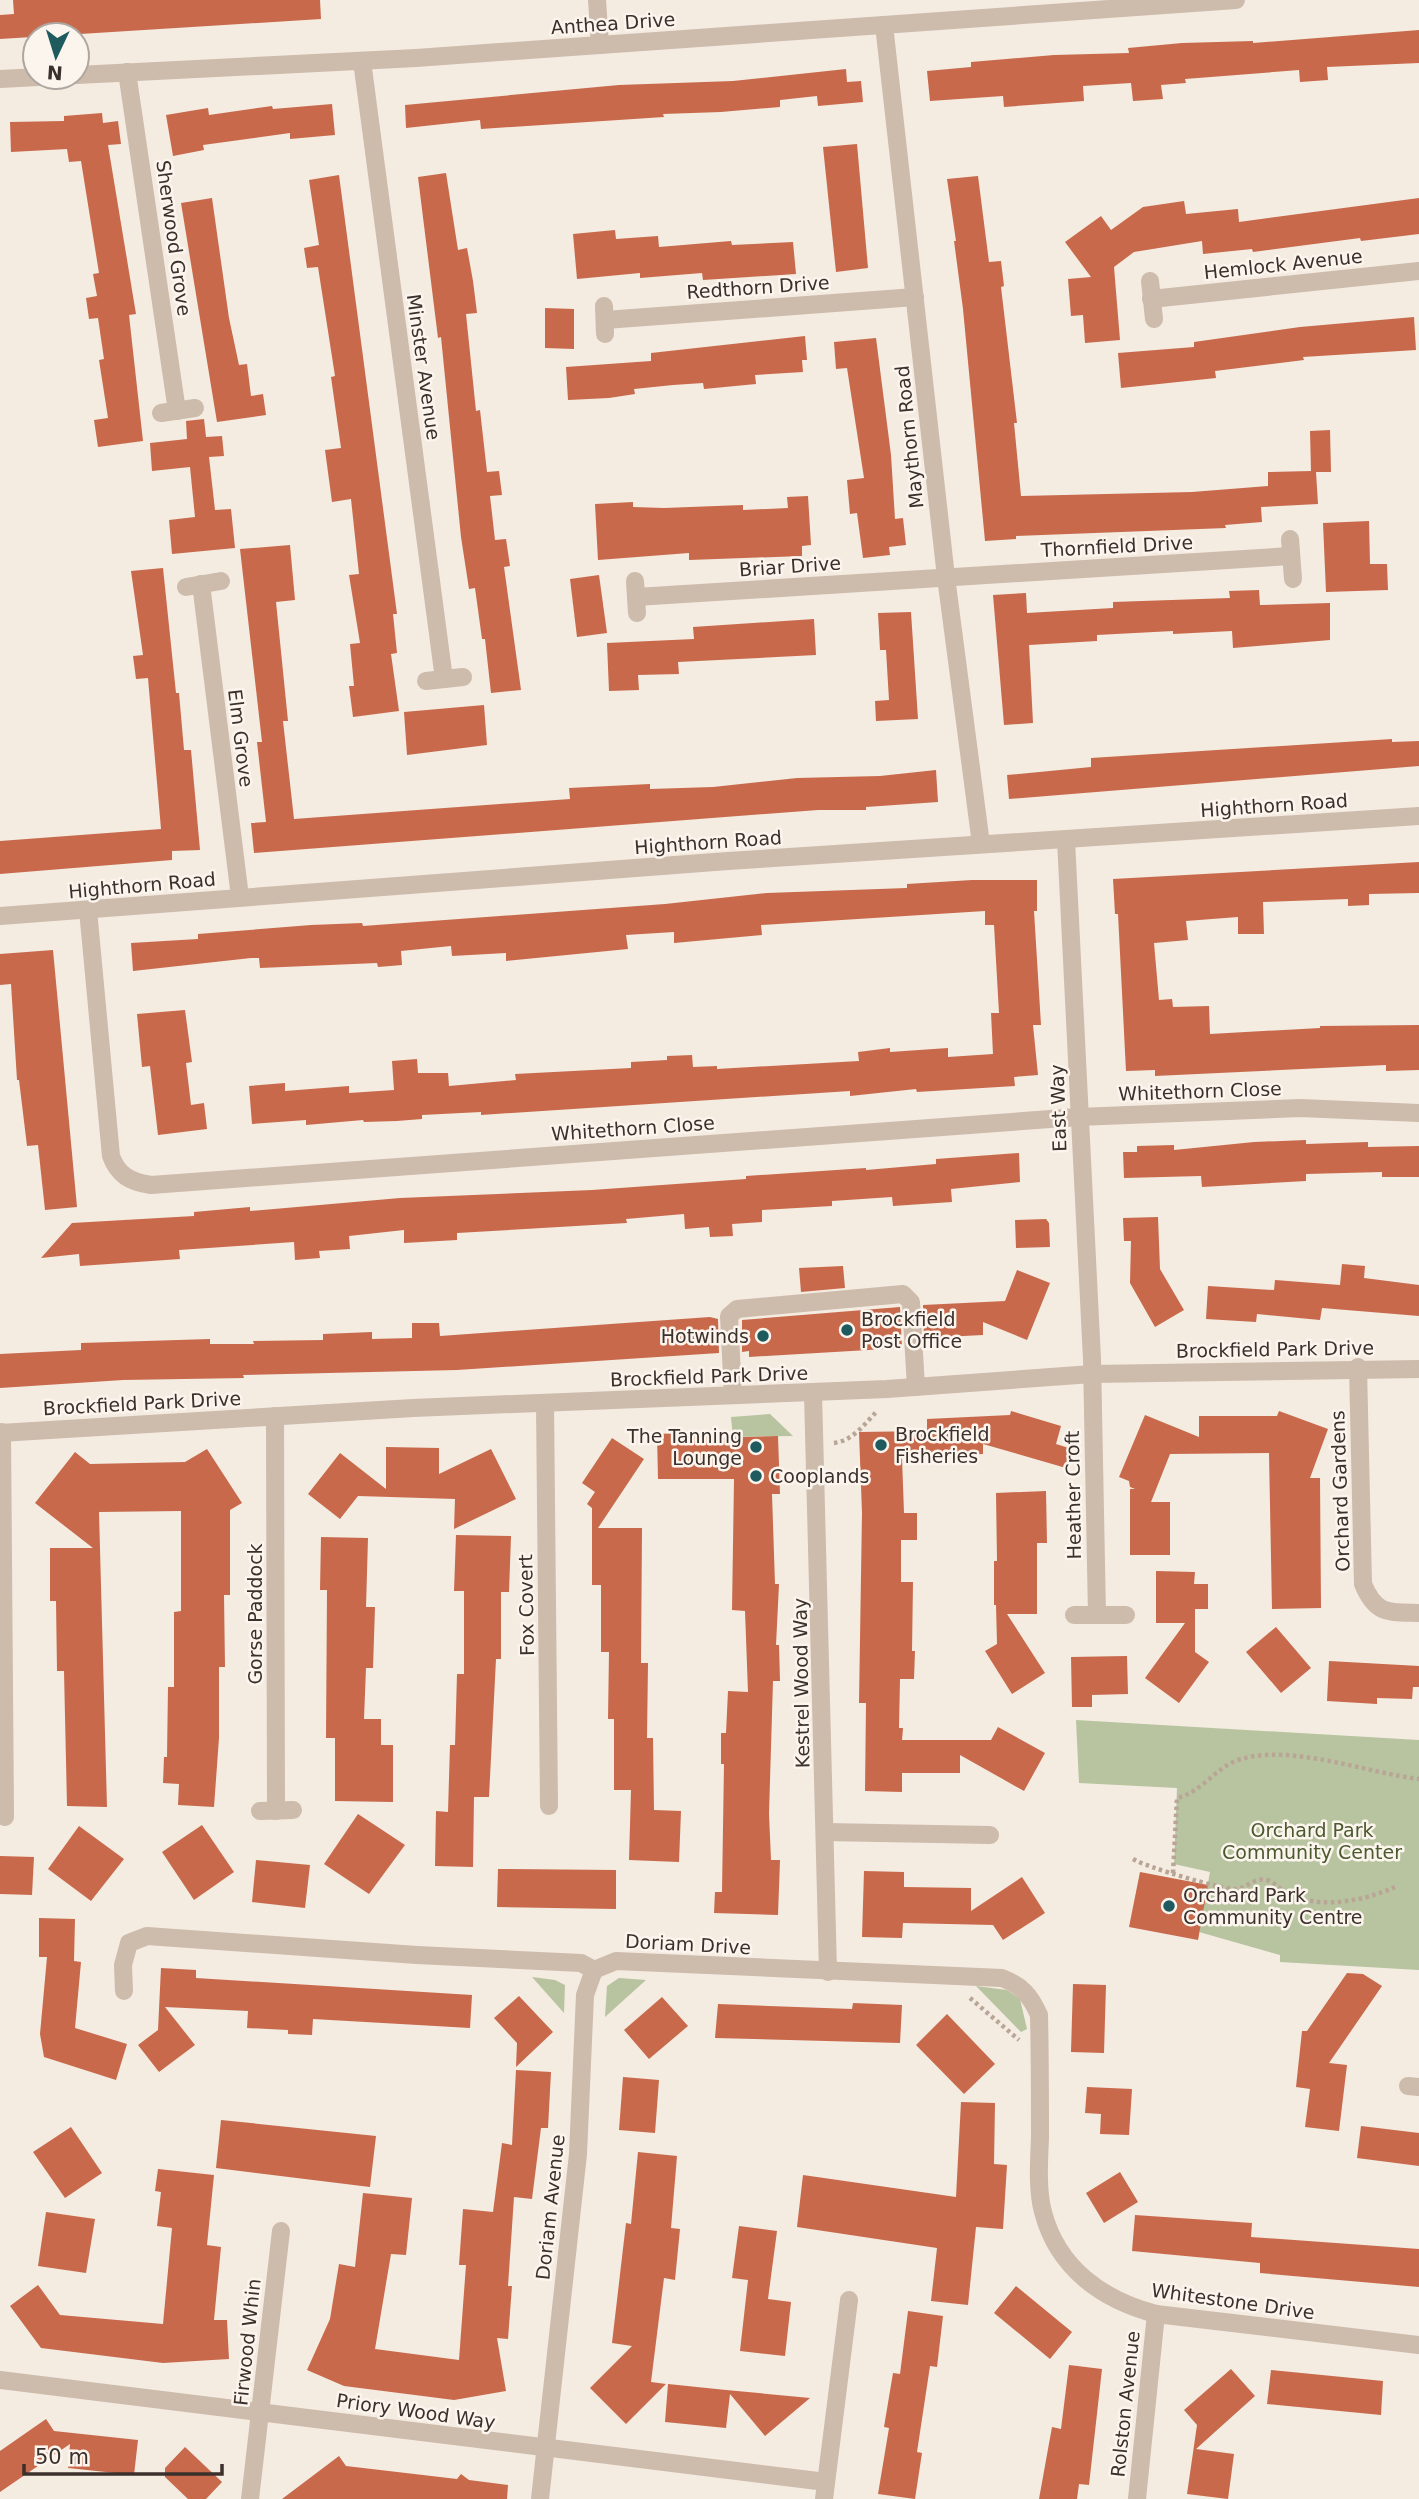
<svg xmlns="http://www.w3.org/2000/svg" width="1419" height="2499" font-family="'DejaVu Sans',sans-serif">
	<rect width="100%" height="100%" fill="#f4ebe1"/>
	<g fill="#b8c4a0">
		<path d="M770,1414L793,1436L733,1437L731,1417Z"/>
		<path d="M1076,1720L1419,1740V1970L1280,1962V1955L1199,1932L1210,1872L1174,1864L1177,1788L1079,1783Z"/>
		<path d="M532,1977L555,1980L565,1985L564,2013Z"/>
		<path d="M619,1978L646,1980L605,2017L607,1986Z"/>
		<path d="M976,1986L1007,1990L1020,1999L1027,2029L1021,2032Z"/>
	</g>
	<g fill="#c8694b">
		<path d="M13,0H320L321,19L0,39V15L14,14Z"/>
		<path d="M1419,30V63L1327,67L1328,80L1300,82L1299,70L1185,79L1186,83L1161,85L1163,99L1133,101L1131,83L1083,86L1084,101L1004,107L1003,96L930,101L927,71L971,67V62L1054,55L1129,53L1128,48L1182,43L1253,41V43Z"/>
		<path d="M846,69L847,82L861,81L863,102L818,106L817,96L780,100V107L721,112L663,114L664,117L481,129L480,120L406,128L405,105L619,85L733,81Z"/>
		<path d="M332,104L335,135L290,139V133L203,145L204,150L173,156L166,115L208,108L209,115L272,106L273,109Z"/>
		<path d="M102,113L103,123L118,121L121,144L108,145L136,314L129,315L143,441L98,447L94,420L108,418L99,360L104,359L98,318L89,319L86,298L97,296L93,274L99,273L81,161L69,162L67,149L11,152L10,122L64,121V116Z"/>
		<path d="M857,144L868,268L836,272L823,147Z"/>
		<path d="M446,173L458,250L467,248L473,281L477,313L466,314L476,411L480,410L487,472L499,471L502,495L490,496L495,540L506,539L510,566L504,567L521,690L491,693L485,639H482L475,588L469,589L461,537L441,337L438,338L418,177Z"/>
		<path d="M339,175L397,614H393L397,653L391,654L399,711L353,717L349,686H354L350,644L360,643L349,575L359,574L351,499L332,502L325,450L341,448L331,377L335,376L318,267L307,268L304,248L319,245L309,180Z"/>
		<path d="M978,176L989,262L1001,261L1004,286L1001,287L1017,423H1014L1021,496L1192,492L1268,486V472L1311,471L1310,431L1330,430L1331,472H1316L1318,504L1261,507L1262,522L1225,525L1226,528L1016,536V539L985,541L963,309L954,241H956L947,179Z"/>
		<path d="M212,198L229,318L239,365L247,364L251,396L263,394L266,415L217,422L181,203Z"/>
		<path d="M1419,198V234L1361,241L1360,238L1253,252L1252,249L1203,254L1202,241L1134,252L1114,267L1120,340L1085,343L1083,315L1071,316L1068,279L1091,277L1065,242L1101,216L1111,230L1143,207L1184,201L1186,214L1238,209L1239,222Z"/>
		<path d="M615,230L616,239L658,236L659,247L731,241L732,245L793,242L796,274L703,280L702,273L640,278V273L577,279L573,234Z"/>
		<path d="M545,308L574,309V349L545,348Z"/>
		<path d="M1414,317L1416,350L1303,357L1304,360L1215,371L1216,378L1121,388L1118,353L1194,347V342L1300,327Z"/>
		<path d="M805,336L807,360H802L803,372L755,375L756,384L704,389L703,383L673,385L634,389L635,394L609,398L568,400L566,367L651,361V353Z"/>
		<path d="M876,338L891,455L895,519L903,518L906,545L889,547L890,555L863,558L857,513L850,514L847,480L864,478L847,368L836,369L834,342Z"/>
		<path d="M204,419L206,437L222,436L224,456L209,457L215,510L231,509L235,548L172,554L169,520L195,517L190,467L152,471L150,443L187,439L186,421Z"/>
		<path d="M808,496L811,545L802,546V556L689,560V553L598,560L595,504L633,502V507L664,508L743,505V510L788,508L787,497Z"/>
		<path d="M1369,521L1370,564H1387L1388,590L1326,592L1323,523Z"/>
		<path d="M290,545L295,600L276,602L288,721H283L294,819L570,799L569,788L650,784V789L713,787L797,778L880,776L936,770L938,802L866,807V810H818L254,853L251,823L266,822L257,742H262L240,549Z"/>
		<path d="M163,568L176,693H179L184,750H191L200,850L172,851V860L0,874V841L161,829L148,678L136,679L133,656L143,655L131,571Z"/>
		<path d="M599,575L607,633L577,637L570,579Z"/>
		<path d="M1259,590L1260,605L1330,603V640L1233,648L1232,631L1173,634V631L1097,635V641L1029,645L1033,723L1004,725L993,595L1026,593L1027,613L1113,608V602L1230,598L1229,591Z"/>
		<path d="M911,612L918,719L876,721L875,701L889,700L886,650H880L878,613Z"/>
		<path d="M814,619L816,655L678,662L679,674L638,675L639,690L609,691L607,643L694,639L693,627Z"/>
		<path d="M484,705L487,745L407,755L404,712Z"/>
		<path d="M1392,739V742L1419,741V766L1009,799L1007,775L1091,767V758Z"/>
		<path d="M1419,862V893L1369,894V905L1348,906V899L1263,902L1264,934H1238V917L1186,921L1188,940L1154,943L1159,1000L1172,999L1173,1007L1209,1006L1210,1034L1320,1028V1026L1419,1025V1070L1386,1071V1065L1155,1076V1070L1126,1071L1118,914H1115L1113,879Z"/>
		<path d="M972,880H1037V911H1034L1041,1025H1033L1038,1075L1014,1077L1015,1086L917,1092L916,1089L850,1096V1091L481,1115V1112L422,1115V1119L397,1121L364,1122L363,1120L306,1125V1120L252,1124L249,1086L285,1083V1091L349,1086V1093L394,1090L392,1061L417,1059L418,1073H448L449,1086L516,1080L515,1074L631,1068V1062L667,1060V1056L692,1055L693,1067L717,1066V1069L859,1061L858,1052L890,1048V1052L948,1048V1057L993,1054L991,1013H999L994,925H985V911L761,925L762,935L674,943V932L626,935L628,949L506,961V953L452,956L451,946L401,951L402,965L378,967L377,963L260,968L259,958H251L133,971L131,943L198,939V934L311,925L362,923L363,926L665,904L767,893L907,888V884Z"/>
		<path d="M53,950L77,1207L45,1210L38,1145L27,1146L19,1080H17L11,984L0,985V954Z"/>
		<path d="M185,1010L192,1062L186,1063L191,1105L204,1103L207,1129L158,1135L150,1066L142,1067L137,1014Z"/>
		<path d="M1306,1140V1144L1368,1142V1147L1419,1146V1177H1382V1172L1306,1174V1181L1202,1187L1201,1176L1124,1178L1123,1152H1137V1146L1174,1145V1150L1254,1142Z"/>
		<path d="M1019,1153L1020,1182L951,1189L952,1202L893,1206L892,1197L832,1201V1206L762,1210V1222L732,1224L733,1236L710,1237L709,1227L685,1229L684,1214L626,1219L627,1223L457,1233V1240L404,1243V1230L349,1236L350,1249L319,1251L320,1258L295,1260L294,1242L179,1250L180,1259L80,1266L79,1254L41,1258L72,1223L194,1216V1212L250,1207V1211L400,1198L592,1190L746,1179V1176L866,1168V1170L936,1164V1159Z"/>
		<path d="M1158,1217L1160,1269L1184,1310L1155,1327L1130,1283L1131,1241H1124L1123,1218Z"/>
		<path d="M1046,1219L1049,1223L1050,1247L1016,1248L1015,1220Z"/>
		<path d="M1342,1264L1365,1266L1364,1278L1419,1285V1316L1322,1308L1320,1320L1257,1314L1256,1322L1206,1319L1208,1286L1274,1290L1275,1280L1340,1285Z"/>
		<path d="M843,1266L845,1288L801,1292L799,1268Z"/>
		<path d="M1017,1270L1050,1283L1027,1340L983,1322V1335L924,1338L923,1305L1005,1301Z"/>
		<path d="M900,1307L902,1348L749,1357V1351L742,1352V1320Z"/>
		<path d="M710,1317L718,1319L719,1353L457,1370L243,1375L244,1378L123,1380L0,1388V1354L81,1350V1343L210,1339V1344H254L253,1341L323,1340V1334L372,1332V1339L412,1338V1323H439L440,1336Z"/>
		<path d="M1011,1411L1061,1426L1056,1444L1072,1449L1066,1468L983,1444V1454L902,1458L904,1513H917V1540H901V1582H913L912,1651H915L914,1679H900L899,1728H903L902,1740H991L998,1727L1045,1753L1024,1791L960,1755V1773H902V1792L865,1791L866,1703H859L862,1513L859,1432L927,1431V1419L1010,1415Z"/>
		<path d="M1279,1411L1328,1429L1310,1478H1320L1321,1608L1272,1609L1269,1453L1170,1454L1151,1502H1170V1555H1130V1489H1135L1130,1487L1129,1481L1119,1477L1145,1415L1199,1437V1416H1277Z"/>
		<path d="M710,1432V1438L778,1436L780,1494H772L775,1584H779L776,1645H779L780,1681H773L769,1814L771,1860H780L778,1915L714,1913L715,1892H722L724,1764H721V1733H726L728,1691L748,1692L745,1611L732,1610L734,1479H658L657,1434Z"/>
		<path d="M612,1438L644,1459L598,1528H642L641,1663H648L647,1738H653L654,1810L681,1811L679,1862L629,1860L631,1790H614V1719H608L609,1652H601V1585H592V1508L587,1504L595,1492L582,1483Z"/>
		<path d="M386,1447L439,1448V1474L491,1449L516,1499L454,1529L455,1499L358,1496L340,1519L308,1494L340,1453L386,1489Z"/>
		<path d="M207,1449L242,1503L230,1510V1595H224L225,1667H219V1738L214,1807L178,1805L179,1784L163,1783L164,1757H167L168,1687H174V1612L181,1611V1511L99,1512L107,1807L67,1806L64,1671H57L56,1601H50V1548H93L35,1503L75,1452L90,1464L185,1462Z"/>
		<path d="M1046,1491L1047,1543H1037V1614H1007L1045,1673L1012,1694L985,1651L997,1644L996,1605H994V1561H997L996,1493Z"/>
		<path d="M456,1535L511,1536L509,1592H501V1659H496L489,1797H474L473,1867L435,1866L436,1811L448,1812L450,1745H455L457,1674H464V1591H454Z"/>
		<path d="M321,1537L368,1538L366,1607H375L373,1668H366L364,1719H381V1745H393V1802L335,1801V1738H326L327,1590H320Z"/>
		<path d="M1156,1571L1195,1572L1194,1584H1208V1609H1195V1652L1209,1662L1179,1703L1145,1678L1185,1623H1156Z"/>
		<path d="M1276,1627L1311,1668L1281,1693L1246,1652Z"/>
		<path d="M1127,1656L1128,1694L1092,1695V1707H1072L1071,1657Z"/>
		<path d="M1329,1661L1419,1666V1687H1413L1412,1699L1377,1698V1704L1327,1701Z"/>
		<path d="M358,1814L405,1845L369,1894L324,1864Z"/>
		<path d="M202,1825L234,1872L194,1900L162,1852Z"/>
		<path d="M79,1826L124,1859L91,1901L48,1869Z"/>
		<path d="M0,1856L34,1857L32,1895L0,1894Z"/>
		<path d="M256,1860L310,1865L305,1908L252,1902Z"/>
		<path d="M498,1869L616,1870V1909L497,1907Z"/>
		<path d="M864,1871L904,1872V1887L971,1888V1911L1022,1877L1045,1913L1003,1940L993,1925L903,1923L902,1938L862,1937Z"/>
		<path d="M1140,1872L1208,1885L1198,1940L1129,1927Z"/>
		<path d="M39,1918L75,1919L74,1961L81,1962L75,2028L127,2044L116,2080L44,2057L40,2034L47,1957H39Z"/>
		<path d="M161,1968L196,1970V1978L472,1995L470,2028L313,2019L312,2035L288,2034V2030L247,2028L248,2011L165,2007L195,2045L159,2072L138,2045L158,2030Z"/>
		<path d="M1347,1973L1363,1974L1382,1986L1329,2063L1347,2065L1339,2131L1305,2127L1310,2089L1296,2087L1302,2031H1307Z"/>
		<path d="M1073,1984L1106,1985L1104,2053L1071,2052Z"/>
		<path d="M519,1996L553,2032L516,2067L517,2043L494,2018Z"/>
		<path d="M662,1997L688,2026L649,2059L624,2030Z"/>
		<path d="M853,2003L902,2005L900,2043L715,2038L718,2004L852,2009Z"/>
		<path d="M947,2014L995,2064L964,2094L916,2045Z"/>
		<path d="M516,2070L551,2072L548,2128H541L532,2199L514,2197L508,2286H512L508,2339L497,2338L506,2391L454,2400L344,2386L307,2370L330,2319L339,2264L355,2267L363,2193L412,2198L406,2255L391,2254L375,2349L459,2360L466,2265H459L463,2209L493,2212L502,2143L512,2145Z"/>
		<path d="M623,2077L659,2080L655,2133L619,2130Z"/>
		<path d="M1087,2087L1132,2089L1129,2135L1100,2134L1101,2114L1085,2113Z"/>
		<path d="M961,2102L995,2103L994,2164L1007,2165L1003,2229L976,2227L968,2305L931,2301L937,2248L797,2227L803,2175L956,2197Z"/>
		<path d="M221,2120L376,2136L370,2187L216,2168Z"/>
		<path d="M1361,2126L1419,2133V2166L1357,2158Z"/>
		<path d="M71,2127L102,2173L65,2198L33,2152Z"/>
		<path d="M638,2152L677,2156L671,2228L680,2229L675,2280L664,2278L651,2382L666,2384L626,2424L590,2388L632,2346L612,2343L626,2223L631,2224Z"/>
		<path d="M158,2169L214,2175L207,2245L221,2247L214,2320H227L229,2359L163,2363L41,2348L10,2306L38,2285L60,2315L163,2324L172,2228L157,2226L161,2192L155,2191Z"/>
		<path d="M1120,2172L1138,2202L1104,2223L1086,2193Z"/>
		<path d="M46,2212L95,2219L86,2273L38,2266Z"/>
		<path d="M1135,2215L1252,2223L1251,2237L1419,2249V2287L1260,2273V2263L1132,2251Z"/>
		<path d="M739,2226L777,2231L768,2299L791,2302L785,2356L740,2351L748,2280L732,2278Z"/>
		<path d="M1016,2286L1072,2332L1050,2359L994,2313Z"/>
		<path d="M908,2311L943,2316L937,2367L930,2366L917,2452L922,2453L915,2499L878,2494L889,2428L884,2427L893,2373L900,2374Z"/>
		<path d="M1069,2365L1102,2369L1089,2485L1079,2484L1077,2499H1039L1052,2427L1061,2429Z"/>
		<path d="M1231,2369L1255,2396L1196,2449L1234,2454L1228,2499L1187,2494L1197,2425L1184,2410Z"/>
		<path d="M1271,2370L1383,2381L1381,2415L1267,2404Z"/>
		<path d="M668,2384L726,2390L810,2398L765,2436L730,2394L726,2428L665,2422Z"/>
		<path d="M46,2419L54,2431L138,2440L134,2475L68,2468L70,2444L0,2492V2451Z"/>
		<path d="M185,2447L222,2482L206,2499H188L165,2477V2468Z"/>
		<path d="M339,2456L346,2466L457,2479L461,2474L469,2480L508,2485L507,2499H282Z"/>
	</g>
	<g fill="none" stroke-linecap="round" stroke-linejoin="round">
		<g stroke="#b9a596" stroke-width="4.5" stroke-dasharray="3.5 3.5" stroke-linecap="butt">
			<path d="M834,1443C852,1441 865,1424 877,1411"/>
			<path d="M1133,1859C1146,1867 1223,1890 1237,1889C1248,1887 1255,1877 1267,1880C1277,1883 1281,1892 1290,1895C1322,1909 1364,1901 1395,1887"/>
			<path d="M1173,1873L1177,1798C1203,1792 1216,1766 1241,1759C1292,1744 1368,1773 1419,1779"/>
			<path d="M970,1998L1019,2040"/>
		</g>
		<g stroke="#cdbbac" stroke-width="18">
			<path d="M597,0L600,45"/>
			<path d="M884,25L946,577L981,844"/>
			<path d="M362,61L444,679"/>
			<path d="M127,72L177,411"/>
			<path d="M77,75L416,58L1236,0"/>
			<path d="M0,79L38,77"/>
			<path d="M1150,281L1154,319"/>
			<path d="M1151,299L1419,271"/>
			<path d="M604,306L605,334"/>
			<path d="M605,320L915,297"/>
			<path d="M161,413L195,408"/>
			<path d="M1290,539L1293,579"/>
			<path d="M635,581L637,613"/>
			<path d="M201,584L240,897"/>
			<path d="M186,587L221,581"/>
			<path d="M636,597L1291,556"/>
			<path d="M426,681L463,677"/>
			<path d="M1066,840L1092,1359L1097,1615"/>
			<path d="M88,910L111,1156C118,1175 130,1182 151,1185L1078,1117L1300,1108L1419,1113"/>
			<path d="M0,916L728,861L1419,816"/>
			<path d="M1358,1367L1363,1584C1376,1615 1388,1612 1419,1613"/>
			<path d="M813,1393L828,1972"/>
			<path d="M733,1395L729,1316L737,1309L903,1294L911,1302L916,1387"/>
			<path d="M545,1403L549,1806"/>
			<path d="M275,1416L276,1811"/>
			<path d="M2,1432L5,1817"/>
			<path d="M0,1433L413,1408L887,1389L1092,1374L1419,1369"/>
			<path d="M1074,1615H1126"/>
			<path d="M260,1811L293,1810"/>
			<path d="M825,1832L990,1835"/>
			<path d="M124,1991L123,1965L129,1943L147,1936L417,1955L581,1963L594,1970L616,1961L1002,1978C1022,1986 1030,1995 1039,2015C1040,2056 1040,2097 1040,2138C1039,2161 1037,2190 1043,2212C1058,2269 1103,2300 1156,2314L1419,2345"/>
			<path d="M1408,2086L1419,2087"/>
			<path d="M0,2380L826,2482"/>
			<path d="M250,2499L281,2231"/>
			<path d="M540,2499L578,2154L585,1995L594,1970"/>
			<path d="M824,2499L849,2300"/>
			<path d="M1137,2499L1156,2314"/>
		</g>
	</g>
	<g fill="#1f5a5e" stroke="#fbf5ee" stroke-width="2.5">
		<circle cx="847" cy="1330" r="7"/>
		<circle cx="763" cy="1336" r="7"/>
		<circle cx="881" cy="1445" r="7"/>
		<circle cx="756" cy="1447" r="7"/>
		<circle cx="756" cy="1476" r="7"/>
		<circle cx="1169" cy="1906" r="7"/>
	</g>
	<g text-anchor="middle" stroke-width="5" stroke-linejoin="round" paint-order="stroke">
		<g font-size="19" fill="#3b302b" stroke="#fbf5ee">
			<text transform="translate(613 23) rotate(-4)" y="7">Anthea Drive</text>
			<text transform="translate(174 238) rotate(82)" y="7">Sherwood Grove</text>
			<text transform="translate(1283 264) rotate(-6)" y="7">Hemlock Avenue</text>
			<text transform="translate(758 287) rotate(-4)" y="7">Redthorn Drive</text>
			<text transform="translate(424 367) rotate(82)" y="7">Minster Avenue</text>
			<text transform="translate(909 437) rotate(-96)" y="7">Maythorn Road</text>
			<text transform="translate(1117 546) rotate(-3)" y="7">Thornfield Drive</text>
			<text transform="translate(790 566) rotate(-4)" y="7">Briar Drive</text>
			<text transform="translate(241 738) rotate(83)" y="7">Elm Grove</text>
			<text transform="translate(1274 805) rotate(-4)" y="7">Highthorn Road</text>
			<text transform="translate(708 842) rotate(-4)" y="7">Highthorn Road</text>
			<text transform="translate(142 885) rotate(-5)" y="7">Highthorn Road</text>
			<text transform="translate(1200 1091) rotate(-2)" y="7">Whitethorn Close</text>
			<text transform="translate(1058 1108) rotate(-92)" y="7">East Way</text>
			<text transform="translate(633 1128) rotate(-4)" y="7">Whitethorn Close</text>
			<text transform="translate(1275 1349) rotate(-1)" y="7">Brockfield Park Drive</text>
			<text transform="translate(709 1376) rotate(-2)" y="7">Brockfield Park Drive</text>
			<text transform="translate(142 1403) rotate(-3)" y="7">Brockfield Park Drive</text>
			<text transform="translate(1340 1491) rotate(-92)" y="7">Orchard Gardens</text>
			<text transform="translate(1073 1495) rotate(-91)" y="7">Heather Croft</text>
			<text transform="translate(526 1605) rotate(-91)" y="7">Fox Covert</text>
			<text transform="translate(255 1614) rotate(-90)" y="7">Gorse Paddock</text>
			<text transform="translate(801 1683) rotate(-91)" y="7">Kestrel Wood Way</text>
			<text transform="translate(688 1944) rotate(3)" y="7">Doriam Drive</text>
			<text transform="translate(550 2207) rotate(-84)" y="7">Doriam Avenue</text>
			<text transform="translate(1233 2301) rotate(8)" y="7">Whitestone Drive</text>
			<text transform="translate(247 2342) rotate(-84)" y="7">Firwood Whin</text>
			<text transform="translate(1125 2404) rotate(-84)" y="7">Rolston Avenue</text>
			<text transform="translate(416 2411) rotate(8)" y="7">Priory Wood Way</text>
		</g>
		<g font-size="19" fill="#3b302b" stroke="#fbf5ee" text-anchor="start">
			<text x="861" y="1326">Brockfield<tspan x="861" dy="22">Post Office</tspan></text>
			<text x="749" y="1343" text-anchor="end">Hotwinds</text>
			<text x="895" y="1441">Brockfield<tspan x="895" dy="22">Fisheries</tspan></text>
			<text x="742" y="1443" text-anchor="end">The Tanning<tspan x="742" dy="22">Lounge</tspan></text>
			<text x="770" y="1483">Cooplands</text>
			<text x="1183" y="1902">Orchard Park<tspan x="1183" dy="22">Community Centre</tspan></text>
		</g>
		<g font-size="19" fill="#4a5a2e" stroke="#fbf5ee">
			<text x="1312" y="1837">Orchard Park<tspan x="1312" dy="22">Community Center</tspan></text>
		</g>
	</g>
	<g transform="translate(56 56) rotate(184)"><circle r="33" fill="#fbf5ee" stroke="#aea6a0" stroke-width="2"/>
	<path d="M0-5L12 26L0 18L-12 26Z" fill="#1f5a5e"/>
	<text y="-10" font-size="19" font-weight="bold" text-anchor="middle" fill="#3b302b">N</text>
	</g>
	<path d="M24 2464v10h198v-10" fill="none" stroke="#3b302b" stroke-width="3.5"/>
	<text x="35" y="2464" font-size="21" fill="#3b302b" stroke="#fbf5ee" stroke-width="5" paint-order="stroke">50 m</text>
</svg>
